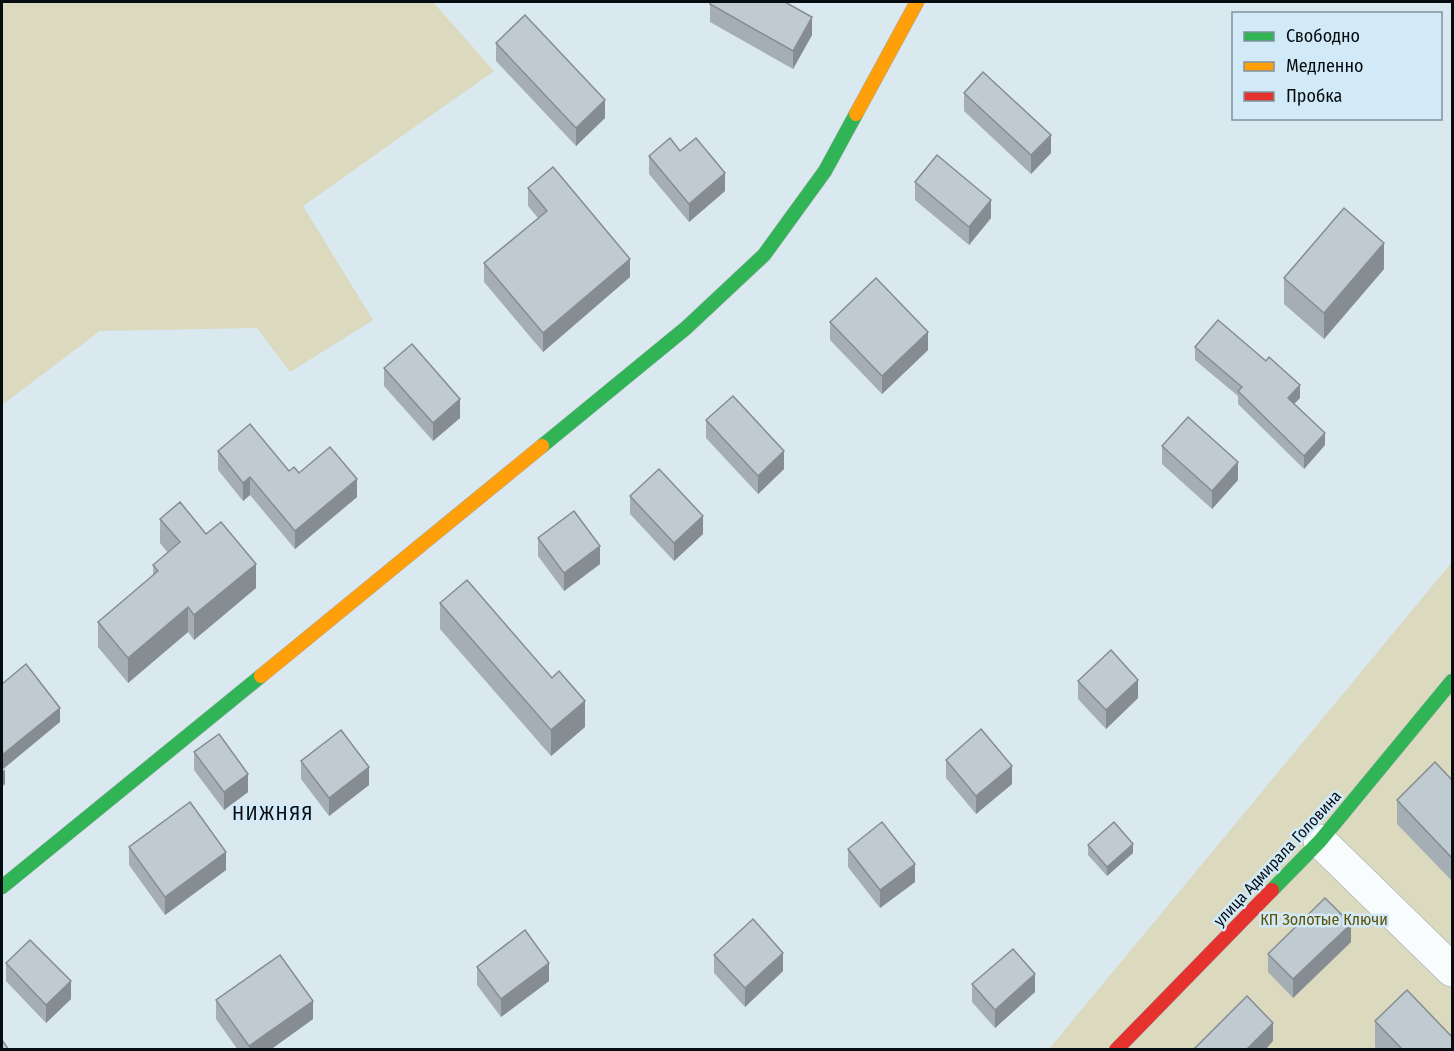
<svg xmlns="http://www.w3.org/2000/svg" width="1454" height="1051" font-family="'Fira Sans Condensed',sans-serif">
	<rect width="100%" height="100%" fill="#dae8f0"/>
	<g fill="#dbdabe">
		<path d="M2,2H433L494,71L303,206L373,320L290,372L257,328L100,331L2,405Z"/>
		<path d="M1452,562V1049H1049Z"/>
	</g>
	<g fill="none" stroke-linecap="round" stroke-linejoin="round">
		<defs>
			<path id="street" d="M1320,841L1452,970"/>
			<g id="fast">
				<path d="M542,446L686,328L764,255L825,171L856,114"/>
				<path d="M2,887L261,676"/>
				<path d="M1272,890L1320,841L1452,681"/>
			</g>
			<g id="slow">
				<path d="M856,114L917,2"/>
				<path d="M261,676L542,446"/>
			</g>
			<path id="jam" d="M1116,1050L1272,890"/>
		</defs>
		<use href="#street" stroke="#a2adb4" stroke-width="34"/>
		<use href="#fast" stroke="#a2adb4" stroke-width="15"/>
		<use href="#slow" stroke="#a2adb4" stroke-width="15"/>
		<use href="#jam" stroke="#a2adb4" stroke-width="15"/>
		<use href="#street" stroke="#f9fcfd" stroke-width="33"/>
		<use href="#fast" stroke="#30b455" stroke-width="14"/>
		<use href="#slow" stroke="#ff9f0a" stroke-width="14"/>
		<use href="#jam" stroke="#e5322d" stroke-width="14"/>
	</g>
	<g fill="#a5aeb4">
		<path d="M710,4L812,35L793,69L710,22Z"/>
		<path d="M496,43L605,118L576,146L496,61Z"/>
		<path d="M964,93L1051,153L1031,174L964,111Z"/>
		<path d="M680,151L725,191L689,222L649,174V156Z"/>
		<path d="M915,182L991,218L969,245L915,200Z"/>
		<path d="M528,188L630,277L543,352L484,282V263L538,218L528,206Z"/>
		<path d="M1384,269L1324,339L1284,304V278Z"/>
		<path d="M830,322L928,350L882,394L830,340Z"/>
		<path d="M1195,347L1300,398L1294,404L1325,445L1304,469L1238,404V396L1195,360Z"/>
		<path d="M384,368L460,418L433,441L384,386Z"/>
		<path d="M706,420L784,469L758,494L706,438Z"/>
		<path d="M1162,446L1238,480L1212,509L1162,464Z"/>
		<path d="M218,451L289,471L299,473L357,497L295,549L250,495L243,501L218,470Z"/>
		<path d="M630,496L703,534L674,561L630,514Z"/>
		<path d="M160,519L206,534L256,588L194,640L188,632L128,683L98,647V622L153,575V565L168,553L160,543Z"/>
		<path d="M538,538L600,564L564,591L538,556Z"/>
		<path d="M440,603L585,727L551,756L440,629Z"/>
		<path d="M1078,681L1138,698L1106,729L1078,699Z"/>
		<path d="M194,752L248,792L224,810L194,770Z"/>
		<path d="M946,760L1012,784L976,814L946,778Z"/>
		<path d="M301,761L369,785L329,816L301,779Z"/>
		<path d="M1452,780V881L1397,824V800Z"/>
		<path d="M1088,845L1133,853L1107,876L1088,855Z"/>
		<path d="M129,847L226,870L165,915L129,865Z"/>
		<path d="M848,849L915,882L880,908L848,867Z"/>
		<path d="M1351,942L1293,998L1268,972V954Z"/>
		<path d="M714,955L783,971L745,1007L714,973Z"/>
		<path d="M6,963L71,999L46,1023L6,981Z"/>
		<path d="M477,967L549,981L501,1017L477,985Z"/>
		<path d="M972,984L1035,992L995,1028L972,1002Z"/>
		<path d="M216,1000L313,1019L270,1050H238L216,1019Z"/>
		<path d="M1375,1021L1452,1050H1378L1375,1047Z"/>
	</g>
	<g fill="#868d92">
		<path d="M812,17V35L793,69V51Z"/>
		<path d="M605,100V118L576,146V128Z"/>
		<path d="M1051,135V153L1031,174V155Z"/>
		<path d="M725,173V191L689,222V204Z"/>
		<path d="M991,200V218L969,245V227Z"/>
		<path d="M1384,243V269L1324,339V313Z"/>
		<path d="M630,259V277L543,352V333Z"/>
		<path d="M928,332V350L882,394V376Z"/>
		<path d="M1300,385V398L1288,410V398Z"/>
		<path d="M460,399V418L433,441V423Z"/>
		<path d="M1325,433V445L1304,469V456Z"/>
		<path d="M784,451V469L758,494V476Z"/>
		<path d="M1238,462V480L1212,509V491Z"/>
		<path d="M250,477V495L243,501V483Z"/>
		<path d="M357,479V497L295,549V531Z"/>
		<path d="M703,516V534L674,561V543Z"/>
		<path d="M600,546V564L564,591V573Z"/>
		<path d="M256,564V588L194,640V615Z"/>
		<path d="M188,607V632L128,683V658Z"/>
		<path d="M1138,680V698L1106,729V710Z"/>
		<path d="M585,701V727L551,756V730Z"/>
		<path d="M60,708V722L2,770V755Z"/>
		<path d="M1012,766V784L976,814V796Z"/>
		<path d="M369,767V785L329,816V798Z"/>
		<path d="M5,769V784L2,787V772Z"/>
		<path d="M248,774V792L224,810V792Z"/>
		<path d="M1133,844V853L1107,876V867Z"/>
		<path d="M226,852V870L165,915V897Z"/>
		<path d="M915,864V882L880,908V890Z"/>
		<path d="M1351,924V942L1293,998V979Z"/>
		<path d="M783,953V971L745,1007V988Z"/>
		<path d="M549,963V981L501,1017V999Z"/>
		<path d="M1035,974V992L995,1028V1010Z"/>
		<path d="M71,981V999L46,1023V1005Z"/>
		<path d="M313,1001V1019L270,1050H249V1046Z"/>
		<path d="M1273,1023V1041L1265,1050H1246Z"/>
	</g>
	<g fill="#c0cad1" stroke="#868d92" stroke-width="1.5">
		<path d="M711,2H785L812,17L793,51L710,4Z"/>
		<path d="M525,15L605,100L576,128L496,43Z"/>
		<path d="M983,72L1051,135L1031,155L964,93Z"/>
		<path d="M670,138L680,151L696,138L725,173L689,204L649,156Z"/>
		<path d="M937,155L991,200L969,227L915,182Z"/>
		<path d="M553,167L630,259L543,333L484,263L547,211L528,188Z"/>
		<path d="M1344,208L1384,243L1324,313L1284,278Z"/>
		<path d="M876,278L928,332L882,376L830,322Z"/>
		<path d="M1218,320L1266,361L1269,357L1300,385L1288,398L1325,433L1304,456L1238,391L1242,387L1195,347Z"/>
		<path d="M412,344L460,399L433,423L384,368Z"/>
		<path d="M733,396L784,451L758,476L706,420Z"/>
		<path d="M1188,417L1238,462L1212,491L1162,446Z"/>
		<path d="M250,424L289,471L294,467L299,473L330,447L357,479L295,531L250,477L243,483L218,451Z"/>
		<path d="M659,469L703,516L674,543L630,496Z"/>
		<path d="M180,502L206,534L221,522L256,564L194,615L188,607L128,658L98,622L158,571L153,565L180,542L160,519Z"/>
		<path d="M574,511L600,546L564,573L538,538Z"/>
		<path d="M467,580L552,678L559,671L585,701L551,730L440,603Z"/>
		<path d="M1111,650L1138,680L1106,710L1078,681Z"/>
		<path d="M26,664L60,708L2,755V684Z"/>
		<path d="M981,729L1012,766L976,796L946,760Z"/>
		<path d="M341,730L369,767L329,798L301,761Z"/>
		<path d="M219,734L248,774L224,792L194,752Z"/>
		<path d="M1435,762L1452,780V858L1397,800Z"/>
		<path d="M190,802L226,852L165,897L129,847Z"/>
		<path d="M882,822L915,864L880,890L848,849Z"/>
		<path d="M1114,822L1133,844L1107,867L1088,845Z"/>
		<path d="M1325,898L1351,924L1293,979L1268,954Z"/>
		<path d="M753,919L783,953L745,988L714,955Z"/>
		<path d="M525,930L549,963L501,999L477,967Z"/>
		<path d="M30,940L71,981L46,1005L6,963Z"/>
		<path d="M1013,949L1035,974L995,1010L972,984Z"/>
		<path d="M280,955L313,1001L249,1046L216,1000Z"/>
		<path d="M1407,990L1452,1037V1050H1403L1375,1021Z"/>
		<path d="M1247,996L1273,1023L1246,1050H1193Z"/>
		<path d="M2,1040L9,1050H2Z"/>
	</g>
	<g text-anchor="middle" stroke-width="5" stroke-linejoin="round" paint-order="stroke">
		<g font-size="16" fill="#050d11" stroke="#d2eaf8">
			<text transform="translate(1277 858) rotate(-47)" y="6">улица Адмирала Головина</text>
		</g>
		<g font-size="16" fill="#5f5105" stroke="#d2eaf8">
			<text x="1324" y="925">КП Золотые Ключи</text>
		</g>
		<g font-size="20" letter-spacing="1.5" fill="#050d11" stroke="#d2eaf8">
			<text x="273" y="820">НИЖНЯЯ</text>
		</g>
	</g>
	<rect width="1454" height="1051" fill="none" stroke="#050d11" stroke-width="6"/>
	<rect x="1232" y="12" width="210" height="108" fill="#d2eaf8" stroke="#80929c" stroke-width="1.5"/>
	<rect x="1244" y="32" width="30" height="9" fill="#30b455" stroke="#80929c" stroke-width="1.5"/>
	<text x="1286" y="42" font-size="18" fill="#050d11">Свободно</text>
	<rect x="1244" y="62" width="30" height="9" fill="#ff9f0a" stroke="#80929c" stroke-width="1.5"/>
	<text x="1286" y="72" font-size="18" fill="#050d11">Медленно</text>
	<rect x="1244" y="92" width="30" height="9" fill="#e5322d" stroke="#80929c" stroke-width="1.5"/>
	<text x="1286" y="102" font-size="18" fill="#050d11">Пробка</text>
</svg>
